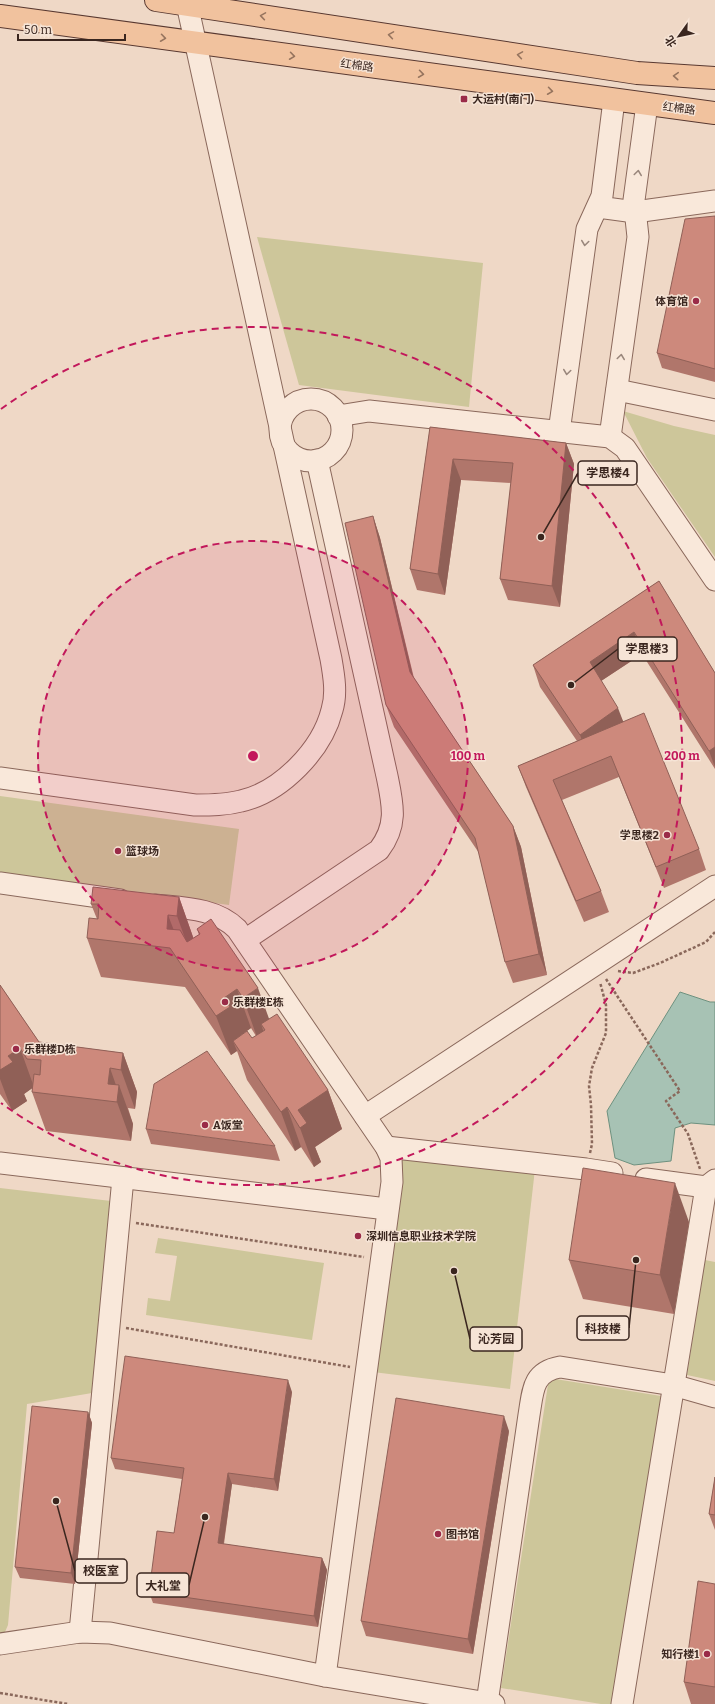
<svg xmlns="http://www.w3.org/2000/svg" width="715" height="1704" font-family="Bitter,'Noto Sans SC',serif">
	<rect width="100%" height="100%" fill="#efd8c6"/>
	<g fill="#cdc69a">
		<path d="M257,237L483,263L469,407L299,385Z"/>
		<path d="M623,411L674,426L715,435V557L647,458Z"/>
		<path d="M0,796L239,829L229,905L0,874Z"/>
		<path d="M398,1153L535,1169L510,1389L373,1372Z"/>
		<path d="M0,1188L111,1201L92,1393L27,1404L8,1625L2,1639L0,1640Z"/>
		<path d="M158,1238L324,1263L312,1340L146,1315L148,1298L170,1301L177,1256L155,1253Z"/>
		<path d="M705,1260L715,1262V1381L687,1375Z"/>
		<path d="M549,1378L661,1396L613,1704H601L501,1688Z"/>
	</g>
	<path fill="#a7c2b4" stroke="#6e917f" d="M680,992L710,1002H715V1125L691,1123L675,1128L671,1161L634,1165L615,1158L607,1111Z"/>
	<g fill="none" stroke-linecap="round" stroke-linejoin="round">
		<defs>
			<g id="minor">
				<path d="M598,207L635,212L715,201"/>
				<path d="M617,390L715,410"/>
				<circle cx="311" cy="430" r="31"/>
				<path d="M338,416L369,411L610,437L625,448L715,580"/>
				<path d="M559,432L587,229L602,196L614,100"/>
				<path d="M610,437L638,237L634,200L647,104"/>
				<path d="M0,778L195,805C211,805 226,805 241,801C281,792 322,750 332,710C337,694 334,676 331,659L187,4"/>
				<path d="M0,883L120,900"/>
				<path d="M155,905C184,908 216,908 237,929L386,1147L391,1158L392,1182L325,1676"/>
				<path d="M245,940L379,850C398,825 393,805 387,776L317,460"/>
				<path d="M365,1116L715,886"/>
				<path d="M386,1147L586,1169L612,1173"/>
				<path d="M0,1163L387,1209"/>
				<path d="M646,1179L706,1187L715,1180"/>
				<path d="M80,1632L123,1178"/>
				<path d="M0,1644L80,1632L110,1633L325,1676L494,1704"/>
				<path d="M487,1703L529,1415C533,1391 532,1372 560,1367L673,1385L715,1397"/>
				<path d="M622,1704L706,1187"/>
			</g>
			<g id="major">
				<path d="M156,0L637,73L715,78"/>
				<path d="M0,16L715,113"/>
			</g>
		</defs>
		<use href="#minor" stroke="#8a685b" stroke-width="23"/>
		<use href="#major" stroke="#583830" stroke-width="24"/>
		<g stroke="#8a685b" stroke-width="2.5" stroke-dasharray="3 2" stroke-linecap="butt">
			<path d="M618,971L633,973L660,963L706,942L715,932"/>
			<path d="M606,979L680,1091L666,1101L688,1134L700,1169"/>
			<path d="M590,1153L592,1144L591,1105L589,1086L592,1068L606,1033V1005L600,982"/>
			<path d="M136,1223L364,1257"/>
			<path d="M126,1328L350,1367"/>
			<path d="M0,1693L68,1704"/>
		</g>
		<use href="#minor" stroke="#f9e8da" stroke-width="21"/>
		<use href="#major" stroke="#f1c29e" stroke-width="22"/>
	</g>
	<g fill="#b0766b" fill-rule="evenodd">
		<path d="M715,216V382L662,368L657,353Z"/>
		<path d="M430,427L566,443L574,464L560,607L508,600L500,579L511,483L461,480L445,595L417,590L410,569Z"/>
		<path d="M373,516L380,538L414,678L513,826L521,847L547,975L513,983L505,962L479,853L394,727L386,705Z"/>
		<path d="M659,581L715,673V769L642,654L601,681L623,721L699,849L706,870L664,888L619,777L562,800L601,891L609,912L584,922L526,787L518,766L577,741L540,687L533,665Z"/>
		<path d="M179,897L193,937V938L199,935L197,929L269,1019L328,1090L342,1129L315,1147L321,1162L314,1167L301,1147L295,1151L247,1080L237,1051L231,1055L185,987L101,977L87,938L97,919L91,904ZM251,1028L256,1036L252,1038L241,1035Z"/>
		<path d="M0,985L39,1042L123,1053L137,1092L135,1109L128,1108L133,1124L131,1141L46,1131L32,1092V1088L24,1094L27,1101L12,1111L0,1094Z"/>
		<path d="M146,1129L275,1146L280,1161L151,1144Z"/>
		<path d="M689,1222L674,1314L583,1299L569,1260Z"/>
		<path d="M292,1392L278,1491L232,1484L224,1544L322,1558L327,1570L318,1627L153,1603L149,1592L174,1533L182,1479L115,1469L111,1458Z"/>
		<path d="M88,1412L92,1423L75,1584L20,1578L15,1567Z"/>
		<path d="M509,1431L473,1654L366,1636L361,1621Z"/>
		<path d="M715,1477V1530L709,1514Z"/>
		<path d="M715,1584V1704H691L684,1682Z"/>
	</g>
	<g fill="#906057">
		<path d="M566,443L574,464L560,607L552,586Z"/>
		<path d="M453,459L461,480L445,595L438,574Z"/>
		<path d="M373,516L380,538L417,693L410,672Z"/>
		<path d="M634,632L642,654L598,683L590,662Z"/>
		<path d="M618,708L626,729L588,757L580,735Z"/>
		<path d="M715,747V767L709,751Z"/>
		<path d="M513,826L521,847L547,975L539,954Z"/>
		<path d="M179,897L193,937L191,955L177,916Z"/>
		<path d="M168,915L183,954L167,929Z"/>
		<path d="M258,988L272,1027L261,1024L264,1033L257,1037L243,998Z"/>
		<path d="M237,989L251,1028L233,1041L237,1051L231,1055L216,1016L224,998Z"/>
		<path d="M20,1048L34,1087L24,1094L27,1101L12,1111L0,1079V1070L8,1056Z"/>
		<path d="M123,1053L137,1092L135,1109L121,1070Z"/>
		<path d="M110,1068L118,1091L119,1085L133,1124L131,1141L117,1102L108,1084Z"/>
		<path d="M328,1090L342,1129L315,1147L321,1162L314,1167L300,1128L298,1110Z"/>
		<path d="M287,1107L301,1147L295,1151L281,1112Z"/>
		<path d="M675,1183L689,1222L674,1314L660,1275Z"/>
		<path d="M288,1380L292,1392L278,1491L274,1479Z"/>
		<path d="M88,1412L92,1423L75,1584L71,1573Z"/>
		<path d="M504,1416L509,1431L473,1654L468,1639Z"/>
		<path d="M228,1473L232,1484L222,1554L218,1543Z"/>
		<path d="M322,1558L327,1570L318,1627L314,1616Z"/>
	</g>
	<g fill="#cd897c" stroke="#906057">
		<path d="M715,216V369L657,353L685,219Z"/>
		<path d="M430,427L566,443L552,586L500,579L513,463L453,459L438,574L410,569Z"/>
		<path d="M373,516L410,672L513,826L539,954L505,962L475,838L386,705L345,523Z"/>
		<path d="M659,581L715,673V747L709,751L634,632L590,662L618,708L580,735L533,665Z"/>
		<path d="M644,713L699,849L656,867L611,756L553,780L601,891L576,901L518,766Z"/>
		<path d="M93,887L179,897L177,916L168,915L167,929L180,930L187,942L200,934L197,929L211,919L258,988L243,998L237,989L224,998L230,1007L216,1016L170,948L87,938L89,918L98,919L99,904H91Z"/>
		<path d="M0,985L39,1042L123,1053L121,1070L110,1068L108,1084L119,1085L117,1102L32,1092L34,1074L40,1075L41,1060L27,1059L20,1048L8,1056L13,1062L0,1070Z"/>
		<path d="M277,1014L328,1090L298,1110L307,1123L300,1128L287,1107L281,1112L233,1041L247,1031L252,1038L265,1030L261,1024Z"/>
		<path d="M207,1051L275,1146L146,1129L154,1084Z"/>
		<path d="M583,1168L675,1183L660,1275L569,1260Z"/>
		<path d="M125,1356L288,1380L274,1479L228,1473L218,1543L322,1558L314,1616L149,1592L157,1531L174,1533L184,1468L111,1458Z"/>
		<path d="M396,1398L504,1416L468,1639L361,1621Z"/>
		<path d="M32,1406L88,1412L71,1573L15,1567Z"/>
		<path d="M715,1477V1515L709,1514Z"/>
		<path d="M698,1581L715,1584V1687L684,1682Z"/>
	</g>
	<defs><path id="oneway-chevron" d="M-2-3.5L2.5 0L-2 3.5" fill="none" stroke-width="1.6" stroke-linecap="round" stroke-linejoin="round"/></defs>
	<g stroke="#96745e">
		<use href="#oneway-chevron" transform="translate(263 16) rotate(-171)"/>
		<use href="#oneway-chevron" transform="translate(391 35) rotate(-171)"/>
		<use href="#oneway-chevron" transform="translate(163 38) rotate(8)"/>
		<use href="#oneway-chevron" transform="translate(520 55) rotate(-171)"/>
		<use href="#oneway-chevron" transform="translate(292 56) rotate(8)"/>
		<use href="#oneway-chevron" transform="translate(421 74) rotate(8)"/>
		<use href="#oneway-chevron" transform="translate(676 76) rotate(-176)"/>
		<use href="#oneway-chevron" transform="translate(550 91) rotate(8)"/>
	</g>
	<g stroke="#9a877c">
		<use href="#oneway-chevron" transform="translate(638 173) rotate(-82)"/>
		<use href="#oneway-chevron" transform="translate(585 243) rotate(98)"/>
		<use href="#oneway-chevron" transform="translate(621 357) rotate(-82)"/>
		<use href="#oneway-chevron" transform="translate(567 372) rotate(98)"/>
	</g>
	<circle cx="253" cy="756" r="215" fill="#c2185b" fill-opacity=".12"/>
	<g fill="none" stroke="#c2185b" stroke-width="2" stroke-dasharray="7 5">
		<circle cx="253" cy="756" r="215"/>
		<path d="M1 409A429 429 0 1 1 1 1103"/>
	</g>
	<g fill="#9a2b48" stroke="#f6e4d6" stroke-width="1.5">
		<rect x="460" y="95" width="8" height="8" rx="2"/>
		<circle cx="696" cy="301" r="4"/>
		<circle cx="667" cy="835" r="4"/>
		<circle cx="118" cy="851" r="4"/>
		<circle cx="225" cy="1002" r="4"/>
		<circle cx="16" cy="1049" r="4"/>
		<circle cx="205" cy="1125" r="4"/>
		<circle cx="358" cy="1236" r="4"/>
		<circle cx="438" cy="1534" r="4"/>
		<circle cx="707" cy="1654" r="4"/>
	</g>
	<g text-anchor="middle" stroke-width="3" stroke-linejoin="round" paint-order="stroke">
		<g font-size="11" fill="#3a261f" stroke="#f6e4d6">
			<text transform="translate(357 65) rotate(8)" y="4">红棉路</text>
			<text transform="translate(679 108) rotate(7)" y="4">红棉路</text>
		</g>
		<g font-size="11" font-weight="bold" fill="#3a261f" stroke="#f6e4d6" text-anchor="start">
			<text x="472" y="103">大运村(南门)</text>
			<text x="688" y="305" text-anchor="end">体育馆</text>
			<text x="659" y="839" text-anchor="end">学思楼2</text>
			<text x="126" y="855">篮球场</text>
			<text x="233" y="1006">乐群楼E栋</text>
			<text x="24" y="1053">乐群楼D栋</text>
			<text x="213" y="1129">A饭堂</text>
			<text x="366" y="1240">深圳信息职业技术学院</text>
			<text x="446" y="1538">图书馆</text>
			<text x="699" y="1658" text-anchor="end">知行楼1</text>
		</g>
	</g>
	<circle cx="253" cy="756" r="6" fill="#c2185b" stroke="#f6e4d6" stroke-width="2"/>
	<g font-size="12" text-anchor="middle" font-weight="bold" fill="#c2185b" stroke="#f6e4d6" stroke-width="3" stroke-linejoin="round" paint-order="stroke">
		<text x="468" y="760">100 m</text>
		<text x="682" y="760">200 m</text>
	</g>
	<path fill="none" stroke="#3a261f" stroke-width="1.5" d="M541 537L578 473M571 685L618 649M636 1260L629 1328M454 1271L470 1339M56 1501L75 1571M205 1517L189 1585"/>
	<g fill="#3a261f" stroke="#f6e4d6" stroke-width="1.5">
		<circle cx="541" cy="537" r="4"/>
		<circle cx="571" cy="685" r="4"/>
		<circle cx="636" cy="1260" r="4"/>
		<circle cx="454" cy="1271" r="4"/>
		<circle cx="56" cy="1501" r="4"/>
		<circle cx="205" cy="1517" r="4"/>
	</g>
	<g fill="#f6e4d6" stroke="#3a261f" stroke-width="1.5">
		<rect x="578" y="461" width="59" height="24" rx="4"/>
		<rect x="618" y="637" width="59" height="24" rx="4"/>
		<rect x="577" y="1316" width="52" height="24" rx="4"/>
		<rect x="470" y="1327" width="52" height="24" rx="4"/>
		<rect x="75" y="1559" width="52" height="24" rx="4"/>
		<rect x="137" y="1573" width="52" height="24" rx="4"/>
	</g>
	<g font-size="12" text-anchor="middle" font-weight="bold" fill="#3a261f">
		<text x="608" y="477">学思楼4</text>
		<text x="647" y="653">学思楼3</text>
		<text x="603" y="1333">科技楼</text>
		<text x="496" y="1343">沁芳园</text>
		<text x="101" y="1575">校医室</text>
		<text x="163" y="1590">大礼堂</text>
	</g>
	<g transform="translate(679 36) rotate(237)" stroke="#f6e4d6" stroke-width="3" paint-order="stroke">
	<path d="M0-3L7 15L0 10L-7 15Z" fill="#3a261f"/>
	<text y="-6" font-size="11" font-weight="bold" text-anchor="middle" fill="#3a261f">北</text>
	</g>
	<path d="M18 34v6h107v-6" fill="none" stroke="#3a261f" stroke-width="2"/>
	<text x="24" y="34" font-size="12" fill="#3a261f" stroke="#f6e4d6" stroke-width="3" paint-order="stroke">50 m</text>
</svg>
